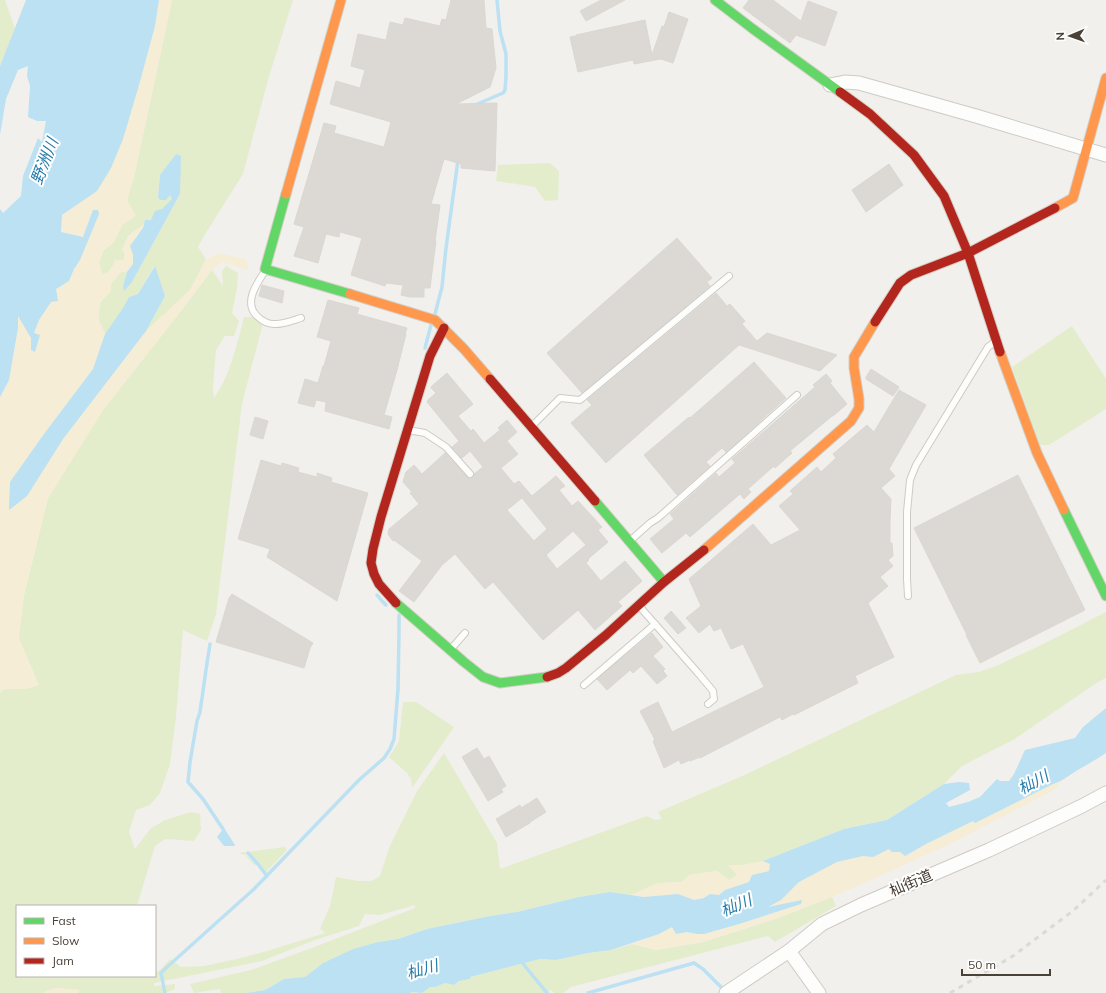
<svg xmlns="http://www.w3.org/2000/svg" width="1106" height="993" font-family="Mulish,'Noto Sans JP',sans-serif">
	<rect width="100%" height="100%" fill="#f2f0ec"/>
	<g fill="#e3edcc">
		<path d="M0,0H5L15,29L0,66Z"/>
		<path d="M172,0H293L268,80L243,174L204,236L198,247L206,259L190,290L146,331L165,296L154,266L138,294L129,297L123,308L105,334L98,319L100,303L111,291V284L121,272H127L123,286L132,282L180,194L176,154L160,175L158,197L160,200L170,195L173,199L151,220H145L143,225L128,236L124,260H115L113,266L107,273L102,274L99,262L104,250L113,243L122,225L127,200L134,177Z"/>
		<path d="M550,163L559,171L558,200L545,201L535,187L496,181L498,165Z"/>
		<path d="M226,266L238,273L237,288L232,313L239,321L234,336H225L216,350L213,387L214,398C229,378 238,342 244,317H255L263,323L242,404L216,614L207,641L183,630L176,717L170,764L160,793L150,805L136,810L129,832L135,849L150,829L165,820L191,812L200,814L201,830L194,841L165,839L155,846L137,906H17V976H155V972L159,971L170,959L181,967L204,966L237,959L267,951L325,933L320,929L330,906L336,877L358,881H371L380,876L389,848L417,791L444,753L497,843L500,869L647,816L655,820L662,819L658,812L740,777L956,675L979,672L996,666L1037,647L1106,612V678L1098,682L1013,740L962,766L944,784L887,820L844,829L763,861L743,865H728L738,875L729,880L717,871L689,875L682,882L658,883L631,895L610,892L579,897L517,912L490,916L427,929L398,939L378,942L353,949L323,963L305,977L284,979L265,990L246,993H221L220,989L194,993L190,984L251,970L317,946L415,908V905L380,915L365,914L359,926L315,940L262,961L154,983V986L175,984V989L165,993H78L79,990L55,988L43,993H0V693L3,689H25L39,685L18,638L24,595L48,498L103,410L177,316L212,270L223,286L222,271Z"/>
		<path d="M1072,326L1106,379V409L1049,445H1040L1012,367Z"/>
		<path d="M403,702H416L454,727L412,788L411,779L407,773L389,757L399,741Z"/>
		<path d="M285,847L287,850L266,872L258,861L249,852L245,854L256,864L255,866L245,855L238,853Z"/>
		<path d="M832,897L836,906L775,942L768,936L571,987L563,993H554L551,990L547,993H410L412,992L422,993L430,987H435L445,983L454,985L459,981L470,979V977L540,959L556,960L588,953L611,950L632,944L656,950L703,942L778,918Z"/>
	</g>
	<g fill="#f6edd6">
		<path d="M159,0H172L134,177L127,200L136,216L122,225L113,243L104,250L99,262L102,274L107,273L113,266L115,260H124L125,255L122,249L128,236L143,225V228L136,236L133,254V264L127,272H121L111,284V291L100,303L98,319L105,334L93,369L44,434L9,510L27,496L63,439L146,331L190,290L206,259L220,253L247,260L248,270L223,262L212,270L177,316L103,410L48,498L24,595L19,638L39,685L25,689H4L0,693V397L9,380L18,315L31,338V350L34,333L39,320L51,302L56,289L69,281L74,269L80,260L93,211L83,237L61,232L62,215L76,206L155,26Z"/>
		<path d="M1061,782L1054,790L952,843L867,882L832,897L778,918L703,942L656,950L632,944L659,934L672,927L676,934L687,932L697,934H704L739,924L801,904L766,907L790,890L799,882L837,862L863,856L873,857L889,849L900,852L905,856L926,844L973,821L975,823L1053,784Z"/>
		<path d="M763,861L770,864L769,871L752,875L749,882L725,890L719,895L710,894L704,898L694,900L678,894L644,897L631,895L658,883L682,882L689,875L717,871L729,880L737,875L730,867L727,865H743Z"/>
		<path d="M55,988L79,990L78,993H43Z"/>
	</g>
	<g fill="#bbe1f2">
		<path d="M26,0H159L155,26L139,85L123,139L111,168L97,191L62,215L61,232L83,237L93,210H98L99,214L80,260L74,269L69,281L56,289L58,301L51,302L39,320L34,333L40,335L35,352L31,350V338L18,316V328L9,380L0,397V209L3,213L21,196L23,176L38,138L42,142L46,121H37L28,117L30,86L27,76L28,66L18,70L6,99L0,135V66Z"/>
		<path d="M176,154L181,156L180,194L132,282L124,291L123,286L127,272L133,264V254L130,246L143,228L145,220H151L155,211L162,209L172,199L170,195L166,200H160L158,197L160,175Z"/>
		<path d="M155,266L165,296L146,331L63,439L27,496L9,510L10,482L44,434L93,369L105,334L123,308L129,297L138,294Z"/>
		<path d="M1106,708V753C1094,761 1082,767 1070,775C1064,779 1060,782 1053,784L975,823L973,821L926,844L905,856L900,852H892L889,849L873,857L863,856L837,862L799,882L781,900L768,907L802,900L801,904L739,924L704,934H697L687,932L676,934L672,927L659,934L611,950L588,953L556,960L540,959L470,977V979L459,981L454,985L445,983L435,987H430L422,993L412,992L410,993H246L265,990L284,979L305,977L323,963L353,949L378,942L398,939L427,929L490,916L517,912L579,897L610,892L644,897L678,894L694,900L704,898L710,894L719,895L725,890L749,882L752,875L769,871L770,864L763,861L844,829L887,820L944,784L959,782L969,783L970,790L946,803L949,807L968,802L980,797L997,779L1000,781H1009L1014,774L1025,750L1075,738L1083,727Z"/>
		<path d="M224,828L235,845L234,846H224L217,837Z"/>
	</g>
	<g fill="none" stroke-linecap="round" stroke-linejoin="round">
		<g stroke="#bbe1f2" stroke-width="3.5">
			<path d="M475,105L503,93L505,90L506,77V54L500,31L497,0"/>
			<path d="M435,314L442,287L446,248L458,160"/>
			<path d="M425,348L431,325"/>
			<path d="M377,595L382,601L386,605"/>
			<path d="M210,644L207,663L200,712L197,721L190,762L188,782L203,799L223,829"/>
			<path d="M248,853L258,864L267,876"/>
			<path d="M520,960L547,993"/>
			<path d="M165,993L161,973L166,968L254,889L359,780L384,758L390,749L394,739L398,689L399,633V615"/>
			<path d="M588,993L694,963L703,969L722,988L725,989"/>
		</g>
	</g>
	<g fill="#dcd9d4" stroke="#dbd7d2" fill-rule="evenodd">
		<path d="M451,0H484L486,28L492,29L496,68L490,87L456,104L497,103L495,171L461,168V164L444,159L431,204L440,205L435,241H436L430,288H424V297H410L401,295L403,285L386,283L385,286L351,275L362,238L340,232L339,237L326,234L318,263L294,256L304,227L294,224L324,123L336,126L334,133L384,147L391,122L330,104L336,81L360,88L365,70L351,66L358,34L386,40L390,22L403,25L405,18L440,26L442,19L446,20Z"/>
		<path d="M601,0H625L586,21L580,11Z"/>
		<path d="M749,0H773L801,21L808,1L837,12L825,46L796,35L790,43L743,8Z"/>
		<path d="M669,12L688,19L673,63L661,59L634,64L633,60L578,72L570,37L576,36V35L645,20L652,55L662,26L664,27Z"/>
		<path d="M889,164L903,185L866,212L852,190Z"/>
		<path d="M677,238L712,278L707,282L710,286L582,393L547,353Z"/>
		<path d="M262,285L284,291L282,303L259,296Z"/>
		<path d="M716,293L727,306L730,304L745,321L742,324L757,341L767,333L837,355L820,371L739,345L606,463L571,423L592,405L587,400Z"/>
		<path d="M328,300L359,308L357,314L407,328L405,334H406L397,370L384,415L392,417L389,429L325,411L326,402L316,400L314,407L298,403L305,379L318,383L323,366H324L331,341L317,337Z"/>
		<path d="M754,362L786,398L726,452L722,448L706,462L710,466L677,495L644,455L689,417L690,418Z"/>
		<path d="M871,369L899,387L893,396L866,379V377Z"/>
		<path d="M447,373L473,404L458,416L471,431L473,429L484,443L500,430L498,428L507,420L517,432L507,441L518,454L501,468L514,484L519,481L532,496L556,476L565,486L559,490L572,506L578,501L602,527L598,530L608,542L588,559L589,560L586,563L601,581L625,561L642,581L618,602L622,606L595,630L578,610L543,640L493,582L485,589L455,554L442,565L414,602L399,591L422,561L394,540L393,541L388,534L389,529L419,504L410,493L412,492L403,482L406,472L414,465L422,474L445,453L469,479L473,478L474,474L483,467L470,451L462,458L452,447L459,441L427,402L428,400L436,393L431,388L432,386ZM522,498L547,529L534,541L507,510ZM573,531L586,545L557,569L546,555Z"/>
		<path d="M826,374L832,381L830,383L847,404L833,416H832L790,451L792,453L775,468L774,466L748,489L751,492L744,499L740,494L690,537L686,533L662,553L650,539L674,519L670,514L716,473L719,477L735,463L732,459L815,387L813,385Z"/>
		<path d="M899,390L926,405L889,469L895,476L881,488L891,499L890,522V543H892L893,556L888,560L893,566L880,577L888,586L868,603L894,657L855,676L858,683L794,715L793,714L782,720L780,717L700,758V757L690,761V760L681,764L679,760L664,768L653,741L655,740L640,711L658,702L672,732L764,687L743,644L731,649L721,628L714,631L710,624L699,633L686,618L701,606L689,579L753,524L771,545L800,530L779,506L793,494L790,491L817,467L821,472L836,458L833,454L867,425L874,432Z"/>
		<path d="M255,417L268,421L263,439L250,435Z"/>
		<path d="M261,460L281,466L282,463L299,468L298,472L317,477V473L332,478L331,482L368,493L337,601L267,557L270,549L238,539Z"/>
		<path d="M1018,475L1085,610L980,663L966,635H967L914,528Z"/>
		<path d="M232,594L313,643L310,648L304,668L216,642L229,598Z"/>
		<path d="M671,611L686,628L678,634L664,618Z"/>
		<path d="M652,633L663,647L653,656L665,669L663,671L667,676L657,684L641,666L633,673L630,670L607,690L597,679Z"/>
		<path d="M477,748L484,759L489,756L506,786L501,789L503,792L488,801L462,757Z"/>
		<path d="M537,798L546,812L530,822V823L506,837L496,819L520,805L521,808Z"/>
	</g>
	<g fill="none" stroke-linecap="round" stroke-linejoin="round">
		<defs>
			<g id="lane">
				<path d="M265,271C257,283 243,303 257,316C262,321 268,324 274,324C281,325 294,320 301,318"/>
				<path d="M532,426L560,398L580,400L729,276"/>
				<path d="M408,430L425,433L446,447L470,474"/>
				<path d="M631,540L650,523L658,518L797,395"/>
				<path d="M908,596L907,579V512L910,480L916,465L988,347L995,342"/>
				<path d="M640,607L698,673L713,691L714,699L708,704"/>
				<path d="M451,649L465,633"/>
				<path d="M584,685L655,624"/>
			</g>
			<g id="street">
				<path d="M830,85L845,82L859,83L976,116L1106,155"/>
				<path d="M789,951L819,993"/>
				<path d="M726,993L789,951L822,924L861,905L989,850L1082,806L1106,793"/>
			</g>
			<g id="fast">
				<path d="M715,0L753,29L840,92"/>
				<path d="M286,194L265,269L350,294"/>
				<path d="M595,501L664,582"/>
				<path d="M1064,510L1106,596"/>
				<path d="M396,603L464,662L483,677L500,683L547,677"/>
			</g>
			<g id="slow">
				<path d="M286,194L341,0"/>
				<path d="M1055,208L1073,198L1106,78"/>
				<path d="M350,294L435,320L464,349L490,379"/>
				<path d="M1000,352L1037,453L1064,510"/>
				<path d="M704,550L851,421L859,408V399L854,368V357L875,322"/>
			</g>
			<g id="jam">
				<path d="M840,92L870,114L914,155L944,196L968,253L1000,352"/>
				<path d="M875,322L900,283L911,275L968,253L1055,208"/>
				<path d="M490,379L595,501"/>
				<path d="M396,603L379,584L374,574L371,563L373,549L381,517L430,356L444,328"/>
				<path d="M547,677L558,673L566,668L606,635L664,582L704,550"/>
			</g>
		</defs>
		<use href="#lane" stroke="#cecbc6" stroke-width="8"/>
		<use href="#street" stroke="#cecbc6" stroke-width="15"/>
		<use href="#fast" stroke="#d3cec4" stroke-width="11"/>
		<use href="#slow" stroke="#d3cec4" stroke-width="11"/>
		<use href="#jam" stroke="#d3cec4" stroke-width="11"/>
		<use href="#lane" stroke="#fdfdfc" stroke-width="6"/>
		<use href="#street" stroke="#fdfdfc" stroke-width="13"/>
		<use href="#fast" stroke="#63d668" stroke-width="9"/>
		<use href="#slow" stroke="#ff974d" stroke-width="9"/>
		<use href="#jam" stroke="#b3261e" stroke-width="9"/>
		<path stroke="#dadad9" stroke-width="3" stroke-dasharray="5 5" stroke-linecap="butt" d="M950,993L1013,956L1074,910L1106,880"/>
	</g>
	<g text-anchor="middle" stroke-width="4" stroke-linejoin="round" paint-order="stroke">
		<g font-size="15" fill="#4a4137" stroke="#fff">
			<text transform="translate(911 883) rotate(-23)" y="5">杣街道</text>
		</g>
		<g font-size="16" font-style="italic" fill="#287eab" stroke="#fff">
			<text transform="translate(44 161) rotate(-69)" y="6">野洲川</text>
			<text transform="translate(1033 782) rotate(-28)" y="6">杣川</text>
			<text transform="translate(736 905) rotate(-23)" y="6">杣川</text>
			<text transform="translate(422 969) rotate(-16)" y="6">杣川</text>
		</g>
	</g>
	<rect x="16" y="905" width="140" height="72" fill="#ffffff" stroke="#b7b3af"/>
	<rect x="24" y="918" width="20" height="6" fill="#63d668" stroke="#b7b3af"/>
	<text x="52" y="925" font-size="12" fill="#4a4137">Fast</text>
	<rect x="24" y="938" width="20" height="6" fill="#ff974d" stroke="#b7b3af"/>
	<text x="52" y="945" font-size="12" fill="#4a4137">Slow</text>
	<rect x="24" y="958" width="20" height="6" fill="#b3261e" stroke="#b7b3af"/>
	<text x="52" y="965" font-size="12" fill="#4a4137">Jam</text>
	<g transform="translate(1070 36) rotate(268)" stroke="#ffffff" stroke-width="3" paint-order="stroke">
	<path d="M0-3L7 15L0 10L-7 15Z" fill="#4a4137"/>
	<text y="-6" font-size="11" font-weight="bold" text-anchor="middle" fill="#4a4137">N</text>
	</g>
	<path d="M962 969v6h88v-6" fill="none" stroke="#4a4137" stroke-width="2"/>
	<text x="968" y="969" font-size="12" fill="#4a4137" stroke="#ffffff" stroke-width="3" paint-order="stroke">50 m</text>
</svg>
